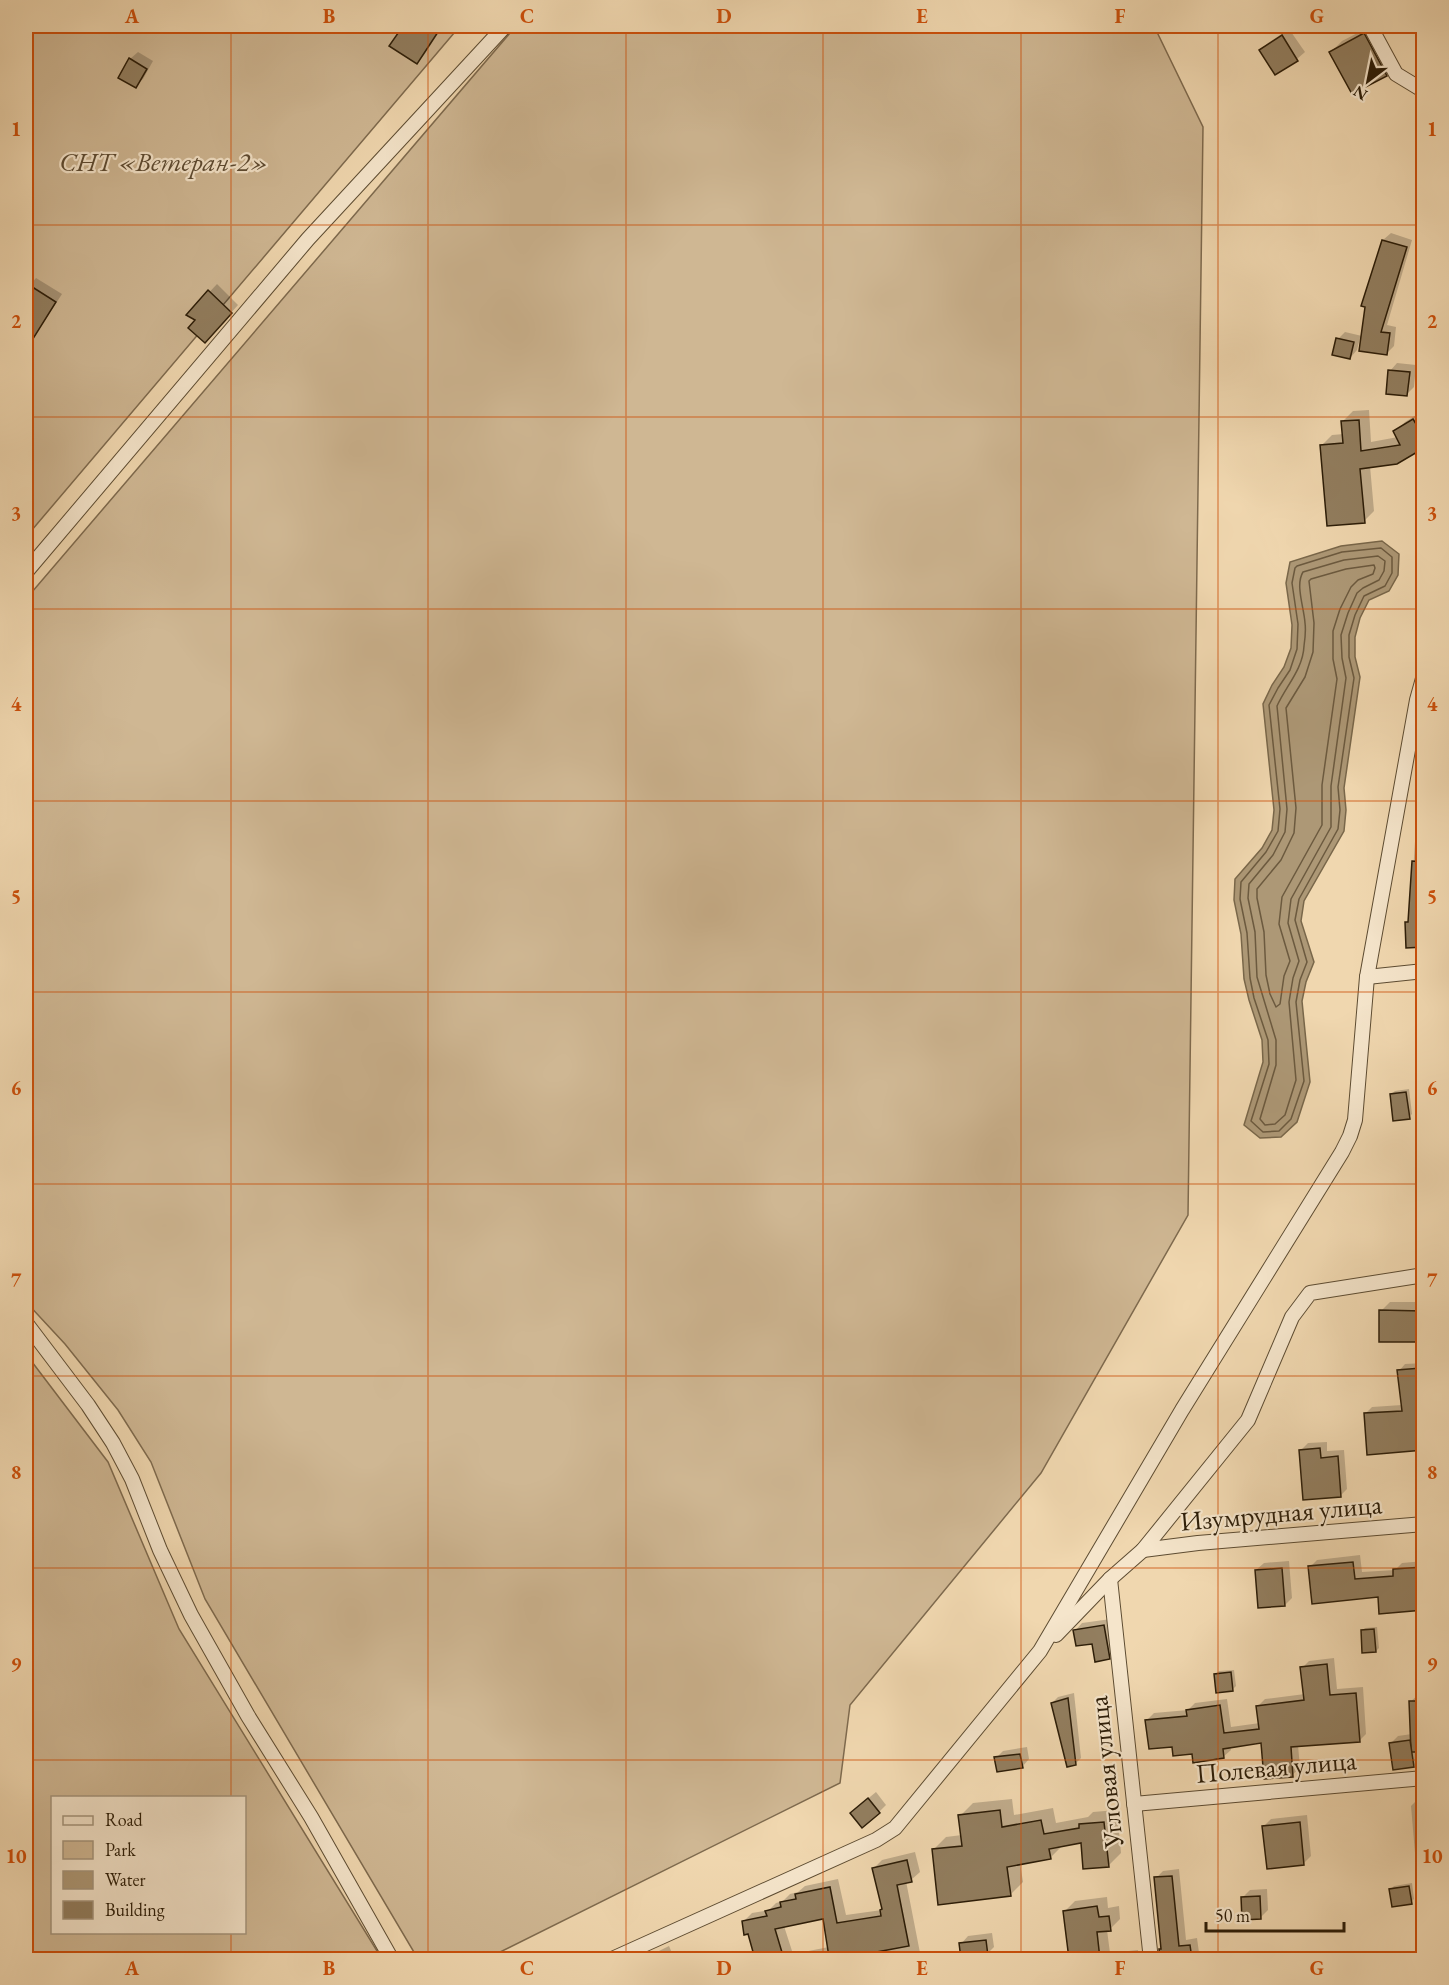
<svg xmlns="http://www.w3.org/2000/svg" width="1449" height="1985" font-family="'EB Garamond',serif">
	<rect width="100%" height="100%" fill="#f0d7af"/>
	<filter id="stains"><feTurbulence type="fractalNoise" baseFrequency=".00333" numOctaves="4"/><feColorMatrix values="0 0 0 0 .2 0 0 0 0 .09 0 0 0 0 .02 0 0 0 .5 -.17"/></filter>
	<radialGradient id="worn" r=".72"><stop offset=".6" stop-color="#630" stop-opacity="0"/><stop offset="1" stop-color="#630" stop-opacity=".3"/></radialGradient>
	<g fill="#cfb793" stroke="#7e6a4e" stroke-width="1.5" fill-rule="evenodd">
		<path d="M26,26H460L26,537Z"/>
		<path d="M516,26H1154L1203,127L1188,1215L1041,1473L850,1705L840,1783L486,1959H418L205,1599L151,1462L118,1410L65,1344L26,1302V599Z"/>
		<path d="M26,1354L108,1462L179,1629L382,1959H26ZM52,1798H244V1932H52Z"/>
	</g>
	<path fill="#ad9876" stroke="#79674a" stroke-width="1.5" d="M1382,541L1399,554L1398,575L1389,591L1369,600L1360,618L1355,637V657L1360,677L1344,788L1346,810L1344,831L1304,901L1301,921L1314,962L1306,982L1302,1001L1310,1082L1297,1122L1281,1137L1260,1138L1244,1125L1263,1062L1262,1040L1249,1000L1244,979L1241,934L1234,900L1235,879L1262,848L1272,830L1274,810L1263,704L1272,685L1284,667L1291,648L1292,625L1286,583L1290,562L1341,546Z"/>
	<g fill="#0003" fill-rule="evenodd">
		<path d="M404,26H443L424,55L417,62L391,46Z"/>
		<path d="M1371,26L1397,63L1386,75L1331,52L1342,41Z"/>
		<path d="M1289,29L1305,52L1297,59L1276,73L1261,50L1268,43Z"/>
		<path d="M138,52L153,61L143,79L135,86L130,59Z"/>
		<path d="M1391,233L1412,240L1387,325L1396,327L1394,346L1387,353L1360,338L1357,350L1350,358L1338,339L1345,332L1362,336L1383,240Z"/>
		<path d="M36,278L62,294L40,328L33,336L26,331V290Z"/>
		<path d="M217,284L238,305L212,334L197,319L189,314Z"/>
		<path d="M1397,363L1416,365L1414,387L1407,394L1390,371Z"/>
		<path d="M1369,410L1371,442L1398,437L1395,432L1405,422L1424,410V447L1370,466L1374,511L1364,521L1322,445L1332,435L1344,434L1343,421L1353,411Z"/>
		<path d="M1421,821L1424,822V946L1407,922L1410,919L1416,826Z"/>
		<path d="M1422,1054H1424V1093L1417,1094L1415,1061Z"/>
		<path d="M1409,1089L1412,1114L1409,1117L1391,1094L1395,1091Z"/>
		<path d="M1390,1302H1424V1341L1380,1340L1381,1311Z"/>
		<path d="M1424,1363V1452L1420,1453V1449L1365,1414L1372,1407L1402,1405L1399,1371L1405,1364Z"/>
		<path d="M1327,1442V1451L1344,1450L1347,1489L1340,1496L1301,1450L1308,1443Z"/>
		<path d="M1360,1555L1362,1572L1395,1570L1402,1563L1424,1561V1609L1379,1596L1310,1567L1317,1560Z"/>
		<path d="M1289,1561L1292,1598L1285,1605L1256,1570L1264,1563Z"/>
		<path d="M1111,1619L1116,1651L1109,1658L1093,1642L1075,1631L1082,1623Z"/>
		<path d="M1377,1627L1379,1648L1376,1651L1362,1631L1365,1628Z"/>
		<path d="M1334,1658L1337,1689L1363,1687L1366,1734L1359,1741L1298,1745L1300,1768L1292,1775L1262,1741L1230,1746L1231,1750L1223,1757L1193,1752L1173,1745L1147,1720L1154,1713L1188,1710L1195,1703L1227,1699L1231,1727L1260,1723L1258,1706L1265,1699L1305,1694L1302,1668L1309,1661Z"/>
		<path d="M1234,1670L1236,1686L1232,1690L1216,1674L1219,1671Z"/>
		<path d="M1074,1693L1081,1758L1075,1764L1052,1703L1058,1697Z"/>
		<path d="M1418,1695H1424V1764L1394,1768L1391,1743L1398,1736L1412,1734L1410,1702Z"/>
		<path d="M1027,1747L1029,1759L1022,1767L996,1758L1003,1751Z"/>
		<path d="M876,1792L886,1805L879,1812L859,1806Z"/>
		<path d="M1420,1797H1424V1852L1415,1853L1411,1806Z"/>
		<path d="M1012,1799L1014,1815L1053,1808L1056,1823L1088,1817L1093,1812L1117,1810L1121,1853L1108,1866L1082,1841L1063,1845L1050,1858L1020,1863L1023,1882L1010,1895L933,1850L946,1837L962,1835L960,1816L973,1803Z"/>
		<path d="M1307,1815L1311,1856L1304,1863L1264,1826L1271,1819Z"/>
		<path d="M915,1852L920,1872L911,1880L906,1881L921,1958H925V1960H878L877,1951L834,1955V1960H757L749,1933L743,1922L752,1913L769,1910L776,1903L783,1901L790,1894L798,1892L805,1886L838,1879L846,1915L882,1910L873,1869L882,1860ZM824,1917L829,1947L793,1954L784,1926Z"/>
		<path d="M1179,1869L1186,1940L1197,1938L1200,1960H1165L1156,1878L1163,1871Z"/>
		<path d="M1412,1883L1414,1899L1411,1902L1391,1889L1394,1886Z"/>
		<path d="M1267,1889L1268,1910L1260,1918L1243,1897L1250,1890Z"/>
		<path d="M1107,1897L1108,1908L1119,1906L1120,1919L1110,1929L1107,1930L1110,1953L1138,1950L1139,1960H1087L1085,1944L1065,1911L1075,1901Z"/>
		<path d="M992,1933L994,1947L987,1954L961,1944L968,1936Z"/>
		<path d="M669,1946L675,1960H641Z"/>
		<path d="M1418,1954H1424V1960H1413Z"/>
	</g>
	<g fill="none" stroke-linecap="round" stroke-linejoin="round">
		<g stroke="#6c5a3f" stroke-width="1.5">
			<path d="M1381,548L1392,557V573L1385,586L1364,596L1355,615L1349,635V657L1354,678L1338,787L1340,810L1338,829L1299,899L1295,920L1307,962L1300,980L1296,1002L1304,1081L1291,1119L1279,1131L1263,1132L1251,1121L1269,1064L1268,1040L1254,998L1250,978L1247,933L1240,899L1241,882L1266,852L1278,831L1280,809L1269,705L1278,688L1290,670L1297,649L1298,624L1292,583L1295,568L1297,566L1342,552Z"/>
			<path d="M1378,556L1385,561L1384,571L1379,580L1363,588L1357,593L1348,613L1341,635L1342,658L1346,678L1331,786V827L1291,899L1288,923L1299,961L1293,978L1289,1002L1296,1080L1285,1115L1275,1124L1265,1125L1260,1119L1276,1065V1040L1257,977L1255,932L1248,898L1249,884L1273,855L1285,832L1287,809L1277,706C1286,686 1303,669 1304,646C1305,639 1306,630 1305,623C1304,607 1295,585 1303,572L1344,560Z"/>
			<path d="M1374,565L1375,568L1373,574L1358,580L1351,587L1340,609L1333,631V659L1337,679L1322,785V825L1282,897L1279,924L1290,961L1284,976L1280,1004L1276,1007L1270,994L1266,975L1264,932L1257,898V889L1281,860L1294,833L1296,808L1286,708L1305,677L1313,652L1314,623L1309,581L1311,579L1346,569Z"/>
		</g>
	</g>
	<g fill="#927e5f" stroke="#2c1d08" stroke-width="1.5">
		<path d="M403,26H427L438,32L417,64L389,46Z"/>
		<path d="M1364,33L1387,76L1352,94L1329,52Z"/>
		<path d="M1282,35L1298,61L1275,75L1259,50Z"/>
		<path d="M129,58L147,69L136,88L118,78Z"/>
		<path d="M1382,240L1407,247L1381,332L1390,333L1387,355L1359,351L1365,307L1361,306Z"/>
		<path d="M26,283L56,302L26,350Z"/>
		<path d="M208,290L232,313L205,343L188,328L195,320L186,315Z"/>
		<path d="M1336,338L1354,342L1350,359L1332,355Z"/>
		<path d="M1388,370L1410,372L1407,396L1386,394Z"/>
		<path d="M1413,419L1424,437V448L1397,464L1360,469L1365,523L1327,526L1320,445L1343,443L1341,421L1359,420L1361,451L1400,445L1393,431Z"/>
		<path d="M1412,861L1424,862V947L1406,948L1405,922H1408Z"/>
		<path d="M1406,1092L1410,1119L1393,1121L1390,1094Z"/>
		<path d="M1379,1310L1422,1311V1342H1379Z"/>
		<path d="M1421,1368L1424,1389V1450L1367,1455L1364,1413L1402,1411L1397,1370Z"/>
		<path d="M1320,1448L1321,1458L1338,1456L1341,1497L1303,1500L1299,1450Z"/>
		<path d="M1353,1562L1355,1579L1393,1576V1569L1424,1567V1610L1379,1614L1378,1597L1312,1604L1308,1566Z"/>
		<path d="M1282,1568L1285,1606L1258,1608L1255,1570Z"/>
		<path d="M1104,1625L1110,1659L1095,1662L1092,1644L1076,1646L1073,1630Z"/>
		<path d="M1374,1629L1376,1652L1362,1653L1361,1630Z"/>
		<path d="M1327,1664L1330,1695L1356,1693L1360,1742L1291,1747L1293,1777L1264,1779L1261,1743L1223,1749L1224,1758L1193,1763L1192,1754L1173,1756L1172,1747L1149,1749L1145,1720L1187,1716L1186,1710L1220,1705L1224,1733L1259,1729L1256,1706L1304,1700L1300,1667Z"/>
		<path d="M1231,1672L1233,1691L1216,1693L1214,1674Z"/>
		<path d="M1068,1698L1076,1765L1067,1767L1051,1703Z"/>
		<path d="M1409,1701H1424V1752H1411Z"/>
		<path d="M1410,1740L1414,1767L1393,1770L1389,1743Z"/>
		<path d="M1020,1754L1023,1768L997,1772L994,1757Z"/>
		<path d="M868,1798L880,1813L862,1828L850,1813Z"/>
		<path d="M1000,1810L1002,1827L1041,1820L1044,1834L1079,1828V1824L1104,1822L1109,1867L1083,1869L1081,1843L1049,1849L1051,1859L1007,1867L1011,1896L938,1905L932,1849L962,1846L958,1815Z"/>
		<path d="M1300,1822L1304,1865L1267,1869L1262,1826Z"/>
		<path d="M907,1860L912,1882L897,1885L909,1946L871,1953V1952L829,1957L823,1919L775,1929L784,1959H755L748,1934L744,1935L742,1921L767,1916L765,1911L781,1907L780,1902L796,1899L795,1894L830,1887L837,1923L881,1916L880,1910L882,1909L872,1868Z"/>
		<path d="M1172,1876L1179,1946L1190,1945L1192,1959H1160L1159,1949H1161L1154,1877Z"/>
		<path d="M1409,1886L1412,1904L1392,1907L1389,1889Z"/>
		<path d="M1260,1896L1261,1919L1242,1920L1241,1897Z"/>
		<path d="M1097,1906L1099,1917L1109,1916L1111,1931L1097,1932L1100,1959H1069L1063,1911Z"/>
		<path d="M986,1940L988,1956L961,1959L959,1943Z"/>
	</g>
	<g fill="none" stroke-linecap="round" stroke-linejoin="round">
		<defs>
			<g id="street">
				<path d="M1370,26L1396,74L1424,91"/>
				<path d="M26,572L308,239L505,26"/>
				<path d="M1367,977L1424,971"/>
				<path d="M26,1323L88,1405L113,1443L132,1479L160,1550L191,1615L248,1716L311,1817L392,1960"/>
				<path d="M1143,1550L1198,1543L1424,1524"/>
				<path d="M1110,1579L1151,1960"/>
				<path d="M1056,1635L1110,1579L1143,1550L1248,1420L1292,1317L1310,1293L1424,1275"/>
				<path d="M1134,1804L1424,1778"/>
				<path d="M610,1960L876,1840L895,1828L1040,1651L1182,1410L1342,1152L1350,1136L1355,1120L1367,977L1417,700L1424,675"/>
			</g>
		</defs>
		<use href="#street" stroke="#5d4c32" stroke-width="16"/>
		<use href="#street" stroke="#f5e5cb" stroke-width="14"/>
	</g>
	<path fill="none" stroke="#cc500b" stroke-width="1.5" stroke-opacity="0.55" d="M231,26V1798M428,26V1960M626,26V1960M823,26V1960M1021,26V1960M1218,26V1960M26,225H1424M26,417H1424M26,609H1424M26,801H1424M26,992H1424M26,1184H1424M26,1376H1424M26,1568H1424M26,1760H1424M231,1932V1960"/>
	<g text-anchor="middle" stroke-width="4.5" stroke-linejoin="round" paint-order="stroke">
		<g font-size="27" font-style="italic" fill="#5d4b32" stroke="#f5e5cb">
			<text x="164" y="171">СНТ «Ветеран-2»</text>
		</g>
		<g font-size="27" fill="#2c1d08" stroke="#f5e5cb">
			<text transform="translate(1281 1513) rotate(-5)" y="9">Изумрудная улица</text>
			<text transform="translate(1276 1767) rotate(-5)" y="9">Полевая улица</text>
			<text transform="translate(1106 1772) rotate(-96)" y="9">Угловая улица</text>
		</g>
	</g>
	<rect width="1449" height="1985" fill="none" stroke="#f0d7af" stroke-width="66"/>
	<rect x="51" y="1796" width="195" height="138" fill="#f5e5cb" stroke="#a5957d" stroke-width="1.5"/>
	<rect x="63" y="1816" width="30" height="9" fill="#f5e5cb" stroke="#a5957d" stroke-width="1.5"/>
	<text x="105" y="1826" font-size="18" fill="#2c1d08">Road</text>
	<rect x="63" y="1841" width="30" height="18" fill="#cfb793" stroke="#a5957d" stroke-width="1.5"/>
	<text x="105" y="1856" font-size="18" fill="#2c1d08">Park</text>
	<rect x="63" y="1871" width="30" height="18" fill="#ad9876" stroke="#a5957d" stroke-width="1.5"/>
	<text x="105" y="1886" font-size="18" fill="#2c1d08">Water</text>
	<rect x="63" y="1901" width="30" height="18" fill="#927e5f" stroke="#a5957d" stroke-width="1.5"/>
	<text x="105" y="1916" font-size="18" fill="#2c1d08">Building</text>
	<g transform="translate(1368 81) rotate(212)" stroke="#f5e5cb" stroke-width="4.5" paint-order="stroke">
	<path d="M0-4.5L10 22L0 15L-10 22Z" fill="#2c1d08"/>
	<text y="-9" font-size="16" font-weight="bold" text-anchor="middle" fill="#2c1d08">N</text>
	</g>
	<path d="M1206 1922v9h138v-9" fill="none" stroke="#2c1d08" stroke-width="3"/>
	<text x="1215" y="1922" font-size="18" fill="#2c1d08" stroke="#f5e5cb" stroke-width="4.5" paint-order="stroke">50 m</text>
	<rect x="33" y="33" width="1383" height="1919" fill="none" stroke="#cc500b" stroke-width="2"/>
	<g font-size="20" text-anchor="middle" font-weight="bold" fill="#cc500b">
		<text x="132" y="23">A</text>
		<text x="329" y="23">B</text>
		<text x="527" y="23">C</text>
		<text x="724" y="23">D</text>
		<text x="922" y="23">E</text>
		<text x="1120" y="23">F</text>
		<text x="1317" y="23">G</text>
		<text x="16" y="136">1</text>
		<text x="1432" y="136">1</text>
		<text x="16" y="328">2</text>
		<text x="1432" y="328">2</text>
		<text x="16" y="520">3</text>
		<text x="1432" y="520">3</text>
		<text x="16" y="711">4</text>
		<text x="1432" y="711">4</text>
		<text x="16" y="903">5</text>
		<text x="1432" y="903">5</text>
		<text x="16" y="1095">6</text>
		<text x="1432" y="1095">6</text>
		<text x="16" y="1287">7</text>
		<text x="1432" y="1287">7</text>
		<text x="16" y="1479">8</text>
		<text x="1432" y="1479">8</text>
		<text x="16" y="1671">9</text>
		<text x="1432" y="1671">9</text>
		<text x="16" y="1863">10</text>
		<text x="1432" y="1863">10</text>
		<text x="132" y="1975">A</text>
		<text x="329" y="1975">B</text>
		<text x="527" y="1975">C</text>
		<text x="724" y="1975">D</text>
		<text x="922" y="1975">E</text>
		<text x="1120" y="1975">F</text>
		<text x="1317" y="1975">G</text>
	</g>
	<rect width="100%" height="100%" filter="url(#stains)"/>
	<rect width="100%" height="100%" fill="url(#worn)"/>
</svg>
